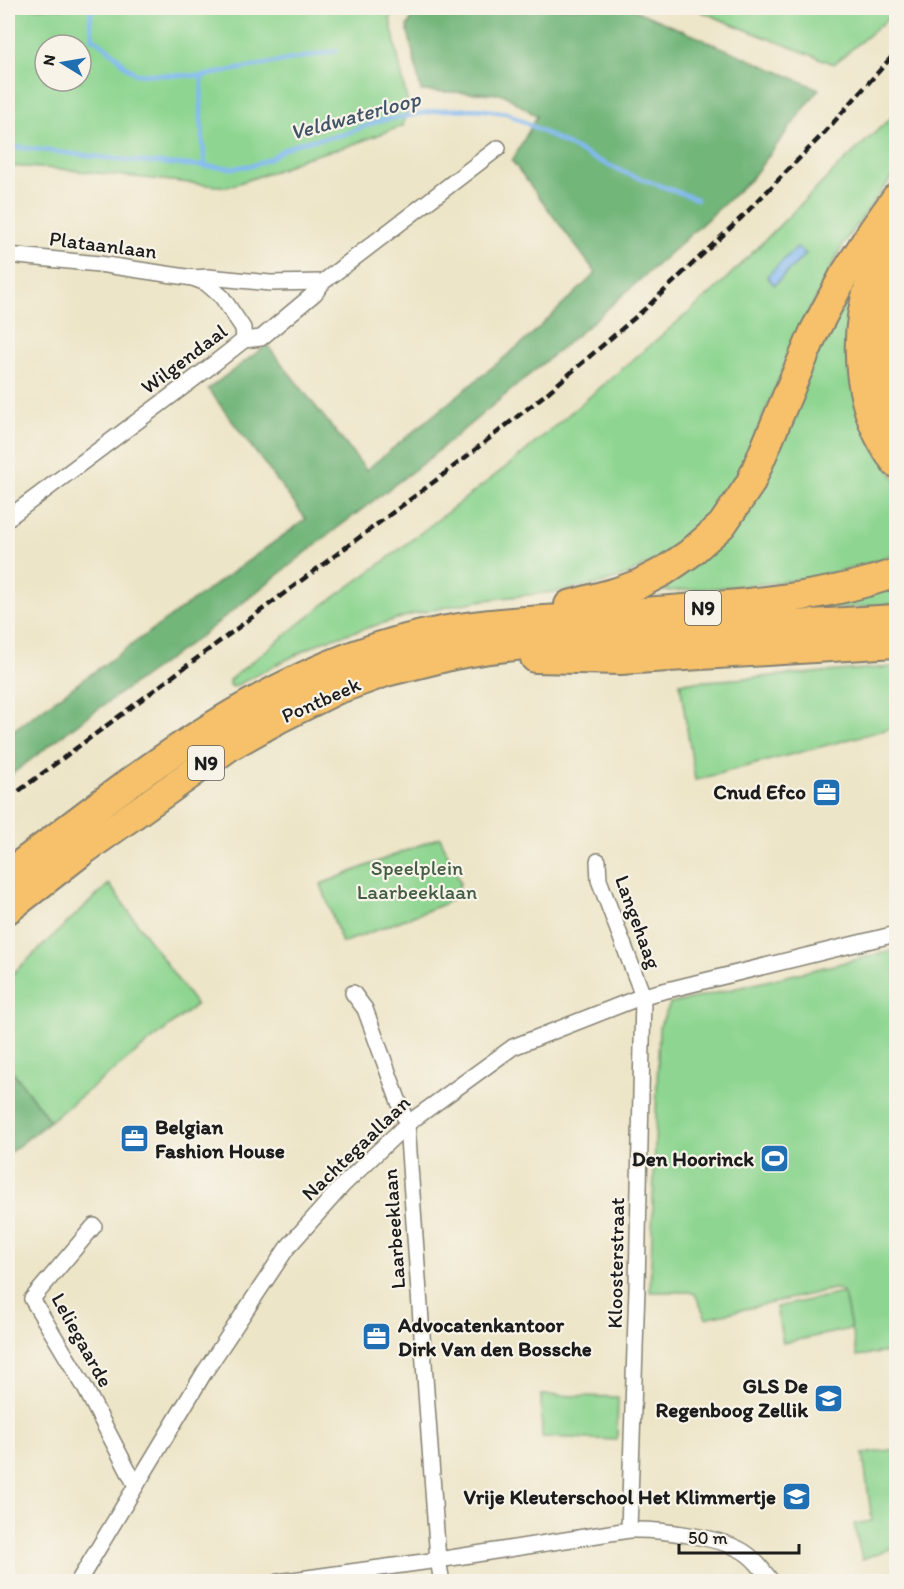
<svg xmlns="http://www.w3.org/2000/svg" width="904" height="1589" font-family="Itim,sans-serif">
	<rect width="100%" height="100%" fill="#f7f3e8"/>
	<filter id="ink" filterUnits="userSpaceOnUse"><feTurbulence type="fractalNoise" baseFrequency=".0167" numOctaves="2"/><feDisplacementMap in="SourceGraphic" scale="12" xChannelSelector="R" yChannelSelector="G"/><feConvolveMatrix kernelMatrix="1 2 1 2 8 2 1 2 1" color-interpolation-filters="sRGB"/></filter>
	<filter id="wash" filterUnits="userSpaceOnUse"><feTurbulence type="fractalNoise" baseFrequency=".008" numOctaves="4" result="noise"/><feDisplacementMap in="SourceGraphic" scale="24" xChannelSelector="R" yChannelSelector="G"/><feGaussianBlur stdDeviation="1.35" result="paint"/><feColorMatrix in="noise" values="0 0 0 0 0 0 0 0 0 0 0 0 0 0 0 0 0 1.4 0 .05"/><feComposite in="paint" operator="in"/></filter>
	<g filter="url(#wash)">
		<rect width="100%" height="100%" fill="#ede5c7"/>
		<g fill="#8dd590" stroke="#547856" stroke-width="1.5" fill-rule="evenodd">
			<path d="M8,8H397L390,19L408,105L403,126L348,146L301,159L283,168L227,187L60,169L8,166ZM45,45H81V81H45Z"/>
			<path d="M693,8H895L891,16L834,64L734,25Z"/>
			<path d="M896,113V172L845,241L797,335L777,385L737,475L704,521L664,555L627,575L600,584L561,591L477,601L414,614L323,641L233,687L229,684V680L322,606L383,562L515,460L695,307L718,287L842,163Z"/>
			<path d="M874,251L889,470L896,480V553C818,586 723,587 639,593L707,552Z"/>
			<path d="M896,580V604L782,613Z"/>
			<path d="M892,667H896V708L895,709L896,727L695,780L680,683Z"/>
			<path d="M440,837L460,882L458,891L452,899L442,905L342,943L321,884Z"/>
			<path d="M109,884L196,1005L50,1121L8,1065V978Z"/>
			<path d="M896,950V1351L857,1356L844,1294L851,1329L783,1343L776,1307L843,1293L841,1290L833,1289L706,1318L695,1294L690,1292H650L659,1028L670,1004Z"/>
			<path d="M541,1395L618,1397L617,1440L542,1437Z"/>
			<path d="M896,1449V1547L862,1559L854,1524L872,1521L863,1454Z"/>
		</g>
		<g fill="#72b67a" stroke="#47694b" stroke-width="1.5">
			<path d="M419,8H630L819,89L751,179L679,245L589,325L426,461L328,535L201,636L84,719L8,777V734L306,519L208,389L267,345L366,470L527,339L596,273L512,161L537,116L503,94L421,91L407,26Z"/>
			<path d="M8,1065L50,1121L8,1154Z"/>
		</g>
		<path fill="#82b9f2" stroke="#4f6a87" stroke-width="1.5" d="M797,247L806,254L774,285L767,276Z"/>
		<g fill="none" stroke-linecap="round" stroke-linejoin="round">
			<g stroke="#82b9f2" stroke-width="4.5">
				<path d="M92,8L90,21L93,38L106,47L119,58L124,65L136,74L202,76L201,117L205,167"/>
				<path d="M202,76L336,51"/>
				<path d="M8,146L132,161L233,168L254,165L271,158L284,149L302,142L342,135L379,121L441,110L477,109L507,113L591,157L628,174L697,199"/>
			</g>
		</g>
	</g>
	<g filter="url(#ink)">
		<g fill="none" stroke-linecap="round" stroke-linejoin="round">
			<defs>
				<g id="street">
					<path d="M8,255L99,264L193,278L208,277L270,283L323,282"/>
					<path d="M193,278L206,283L222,297L243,328L244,340"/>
					<path d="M8,518L207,369L244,340L261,338L315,293L323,282L498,148"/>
					<path d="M598,861L599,880L643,996L637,1287L629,1530"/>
					<path d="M353,993L365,1009L407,1124L438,1560L442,1582"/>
					<path d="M94,1226L32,1299L84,1386L136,1486"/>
					<path d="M78,1582L204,1373L287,1248L343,1185L407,1124L513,1047L643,996L896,934"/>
					<path d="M278,1582L438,1560L629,1530C657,1529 725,1537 747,1554C757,1561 764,1572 772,1582"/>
				</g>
				<g id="highway">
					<path d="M896,235C887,248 875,268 870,283C851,341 858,414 896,463"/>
					<path d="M896,281L886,312L882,359L889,399L896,416"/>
					<path d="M569,605L617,592L639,584L664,571L689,554L722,525L750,484L814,332L843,277L873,230L896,198"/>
					<path d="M535,658L620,660L896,643"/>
					<path d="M8,874C139,775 280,658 447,630C485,623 523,621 562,619C602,616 642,612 683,609C755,603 828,597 896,573"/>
					<path d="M8,909L84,850L230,746L278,719L336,690L386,672L454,655L489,649L602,636L896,619"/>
				</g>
			</defs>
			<use href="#street" stroke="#848072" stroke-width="18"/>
			<use href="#highway" stroke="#848072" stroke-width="32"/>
			<use href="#street" stroke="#fff" stroke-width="15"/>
			<use href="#highway" stroke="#f6c16b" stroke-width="28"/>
			<path stroke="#1c1c1c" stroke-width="4.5" stroke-dasharray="9 4.5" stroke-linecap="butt" d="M8,799L439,478L546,394L646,308L742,217L824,133L896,52"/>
		</g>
	</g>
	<defs>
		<symbol id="office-square" viewBox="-11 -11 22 22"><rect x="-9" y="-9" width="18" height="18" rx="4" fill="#1f6fb2" stroke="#f7f3e8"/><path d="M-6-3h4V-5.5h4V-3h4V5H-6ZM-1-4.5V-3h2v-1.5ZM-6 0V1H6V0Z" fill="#fff"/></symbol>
		<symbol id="stadium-square" viewBox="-11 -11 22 22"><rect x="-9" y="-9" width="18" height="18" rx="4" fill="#1f6fb2" stroke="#f7f3e8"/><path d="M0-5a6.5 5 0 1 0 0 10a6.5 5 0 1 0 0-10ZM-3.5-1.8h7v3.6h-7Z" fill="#fff"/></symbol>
		<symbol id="school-square" viewBox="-11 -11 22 22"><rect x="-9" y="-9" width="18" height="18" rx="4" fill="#1f6fb2" stroke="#f7f3e8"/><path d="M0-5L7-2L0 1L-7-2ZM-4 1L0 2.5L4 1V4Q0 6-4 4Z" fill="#fff"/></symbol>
	</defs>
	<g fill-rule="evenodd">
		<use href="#office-square" x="810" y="776" width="33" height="33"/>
		<use href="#office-square" x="118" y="1122" width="33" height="33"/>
		<use href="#stadium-square" x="758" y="1142" width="33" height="33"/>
		<use href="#office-square" x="360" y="1320" width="33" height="33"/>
		<use href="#school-square" x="812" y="1382" width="33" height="33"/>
		<use href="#school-square" x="780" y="1480" width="33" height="33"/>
	</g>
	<g text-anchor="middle" stroke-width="4.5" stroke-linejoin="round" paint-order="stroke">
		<g fill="#f7f3e8" stroke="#5e5c59" stroke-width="1.5">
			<rect x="685" y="591" width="36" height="34" rx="4.5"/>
			<rect x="188" y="746" width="36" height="34" rx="4.5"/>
		</g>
		<g font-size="20" font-weight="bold" fill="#1c1c1c">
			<text x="703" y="615">N9</text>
			<text x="206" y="770">N9</text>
		</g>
		<g font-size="21" fill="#1c1c1c" stroke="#f7f3e8">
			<text transform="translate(103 245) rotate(7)" y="7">Plataanlaan</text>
			<text transform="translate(184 359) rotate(-37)" y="7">Wilgendaal</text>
			<text transform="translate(321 700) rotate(-24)" y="7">Pontbeek</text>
			<text transform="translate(638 922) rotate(70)" y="7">Langehaag</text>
			<text transform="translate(356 1148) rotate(-44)" y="7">Nachtegaallaan</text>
			<text transform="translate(394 1229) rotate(-94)" y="7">Laarbeeklaan</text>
			<text transform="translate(616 1263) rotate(-89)" y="7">Kloosterstraat</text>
			<text transform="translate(82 1340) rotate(61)" y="7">Leliegaarde</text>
		</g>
		<g font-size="21" font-weight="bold" fill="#1c1c1c" stroke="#f7f3e8" text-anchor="end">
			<text x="806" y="799">Cnud Efco</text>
			<text x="155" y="1134" text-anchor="start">Belgian<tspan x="155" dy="24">Fashion House</tspan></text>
			<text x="754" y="1166">Den Hoorinck</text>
			<text x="398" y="1332" text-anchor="start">Advocatenkantoor<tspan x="398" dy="24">Dirk Van den Bossche</tspan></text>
			<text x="808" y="1393">GLS De<tspan x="808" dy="24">Regenboog Zellik</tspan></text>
			<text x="776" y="1504">Vrije Kleuterschool Het Klimmertje</text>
		</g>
		<g font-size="21" fill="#445d45" stroke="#f7f3e8">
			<text x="417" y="875">Speelplein<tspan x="417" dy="24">Laarbeeklaan</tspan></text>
		</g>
		<g font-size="22" font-style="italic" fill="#405367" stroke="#f7f3e8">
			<text transform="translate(355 115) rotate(-15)" y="8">Veldwaterloop</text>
		</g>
	</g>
	<rect width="904" height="1589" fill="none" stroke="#f7f3e8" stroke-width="30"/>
	<g transform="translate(63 63) rotate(281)"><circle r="28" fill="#f7f3e8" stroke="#9f9d96" stroke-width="1.5"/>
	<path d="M0-4.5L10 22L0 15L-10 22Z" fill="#1f6fb2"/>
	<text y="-9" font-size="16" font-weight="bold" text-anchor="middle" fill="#1c1c1c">N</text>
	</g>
	<path d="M679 1544v9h120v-9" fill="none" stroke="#1c1c1c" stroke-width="3"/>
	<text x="688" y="1544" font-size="18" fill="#1c1c1c" stroke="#f7f3e8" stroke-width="4.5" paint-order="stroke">50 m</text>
</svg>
